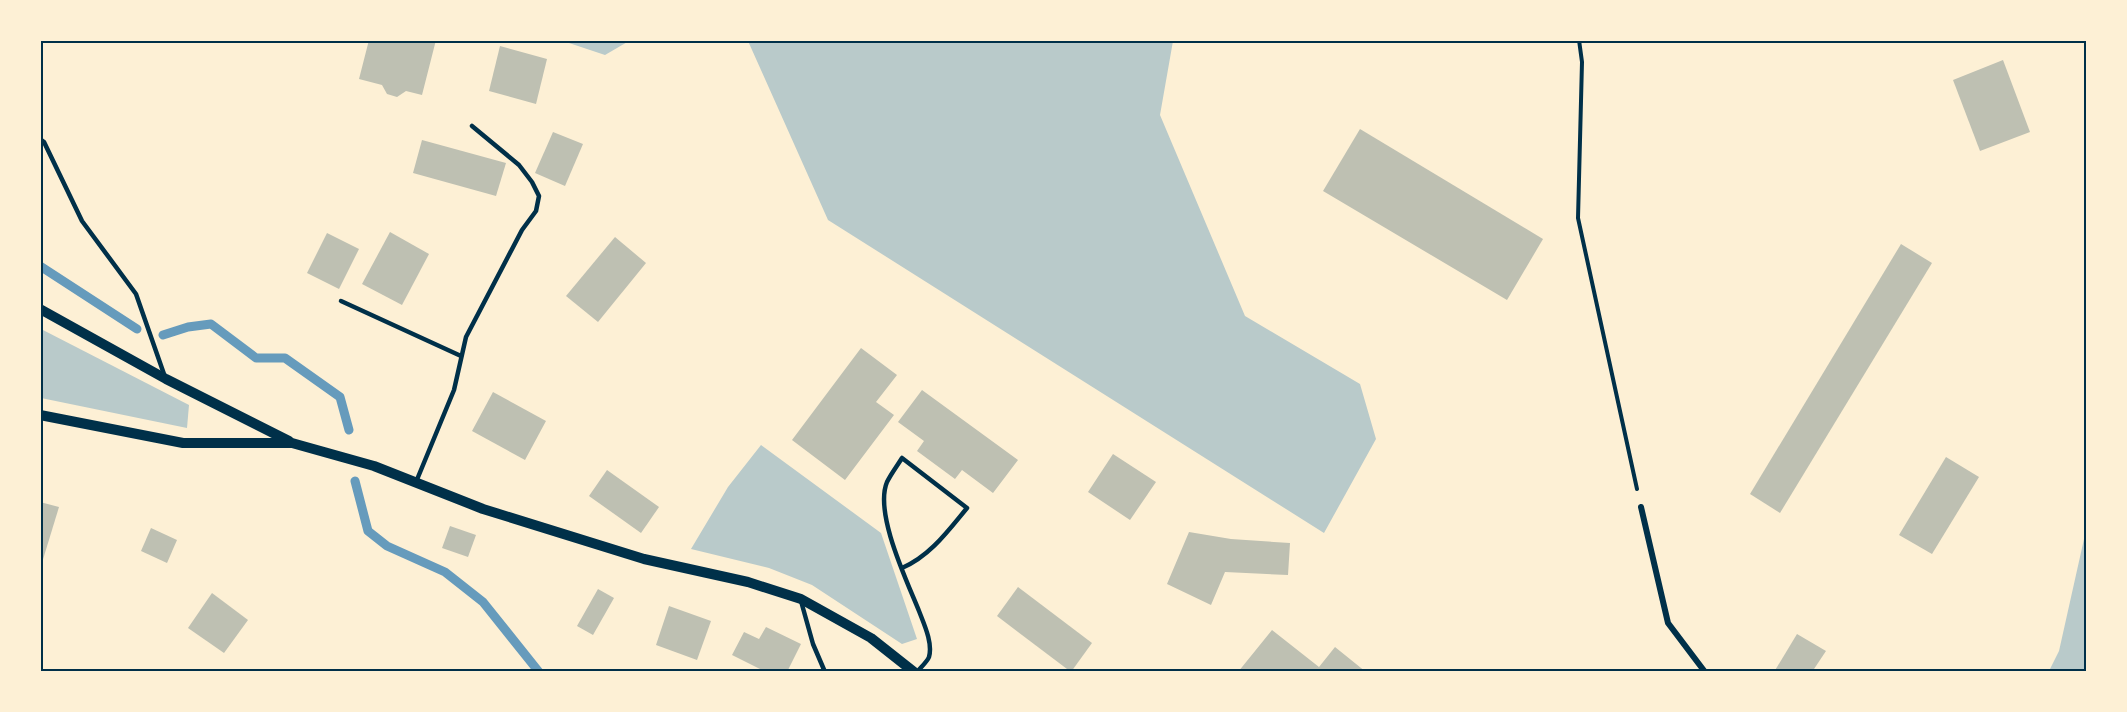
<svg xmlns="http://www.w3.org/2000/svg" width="2127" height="712" font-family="'Roboto Serif',serif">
	<rect width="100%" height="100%" fill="#fdf0d5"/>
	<g fill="#b9caca">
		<path d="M563,41H629L605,55Z"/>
		<path d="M748,41H1173L1160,115L1245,316L1360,384L1376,439L1324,533L828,220Z"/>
		<path d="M41,329L189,405L187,428L41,398Z"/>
		<path d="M761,445L881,533L917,639L902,644L812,585L769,568L691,549L728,487Z"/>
		<path d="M2086,530V671H2049L2059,651Z"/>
	</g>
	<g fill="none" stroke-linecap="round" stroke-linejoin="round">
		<g stroke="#669bbc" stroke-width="9">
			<path d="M40,266L137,329"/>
			<path d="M163,335L188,327L211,324L256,358H285L340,397L349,430"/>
			<path d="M355,481L368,531L387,546L445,572L483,602L539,672"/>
		</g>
	</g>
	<g fill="#bec0b2">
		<path d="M369,40H436L422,95L406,91L397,97L387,94L382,85L359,79Z"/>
		<path d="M500,46L547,59L536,104L489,91Z"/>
		<path d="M2003,60L2030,132L1980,151L1953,80Z"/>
		<path d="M1360,129L1543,239L1507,300L1323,191Z"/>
		<path d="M553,132L583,144L565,186L535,173Z"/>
		<path d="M422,140L506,163L496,196L413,173Z"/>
		<path d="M390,232L429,254L402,305L362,284Z"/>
		<path d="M327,233L359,249L339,289L307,273Z"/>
		<path d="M615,237L646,263L598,322L566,296Z"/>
		<path d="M1901,244L1932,263L1780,513L1750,494Z"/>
		<path d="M861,348L897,375L876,402L894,415L845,480L792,440Z"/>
		<path d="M922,390L1018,460L993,493L962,470L955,479L917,451L924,441L898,422Z"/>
		<path d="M493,392L546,421L525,460L472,431Z"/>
		<path d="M1113,454L1156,482L1130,520L1088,492Z"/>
		<path d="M1946,457L1979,477L1932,554L1899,535Z"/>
		<path d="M607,470L659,507L641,533L589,496Z"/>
		<path d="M40,502L59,507L41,566H40Z"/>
		<path d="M450,526L476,535L468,557L442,548Z"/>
		<path d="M151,528L177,540L167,563L141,551Z"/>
		<path d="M1189,532L1231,539L1290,543L1288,575L1225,572L1211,605L1167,584Z"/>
		<path d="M1018,587L1092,643L1071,672L997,616Z"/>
		<path d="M598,589L614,598L593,635L577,626Z"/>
		<path d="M212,593L248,620L224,653L188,628Z"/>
		<path d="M669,606L711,621L697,660L656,645Z"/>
		<path d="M766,627L801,644L787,672H766L732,655L744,632L759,639Z"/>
		<path d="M1272,630L1319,667L1335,647L1366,672H1238Z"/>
		<path d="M1797,634L1826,651L1812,672H1774Z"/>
	</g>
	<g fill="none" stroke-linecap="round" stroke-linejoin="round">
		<path stroke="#003049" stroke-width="4" d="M1579,40L1582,62L1578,218L1637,489"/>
		<g stroke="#003049" stroke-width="4.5">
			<path d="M40,139L44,142L82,221L136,294L165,377"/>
			<path d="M341,301L461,356"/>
			<path d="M416,482L454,390L466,337L522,230L536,211L539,196L532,182L519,165L472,126"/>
			<path d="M902,568C930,556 948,531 967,508L902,458C897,466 891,474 887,482C874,513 907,581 919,611C924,624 933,643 929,657C927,662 921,667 917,672"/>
			<path d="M801,601L813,644L825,672"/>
		</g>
		<path stroke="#003049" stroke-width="6" d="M1641,507L1668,623L1705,672"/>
		<g stroke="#003049" stroke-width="10">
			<path d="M40,309L166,379L289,441"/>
			<path d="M40,415L183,443H292L374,466L483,509L644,559L748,582L801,599L871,638L914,672"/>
		</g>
	</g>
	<rect width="2127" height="712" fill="none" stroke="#fdf0d5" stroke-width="84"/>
	<rect x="42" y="42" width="2043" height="628" fill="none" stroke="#003049" stroke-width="2"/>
</svg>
